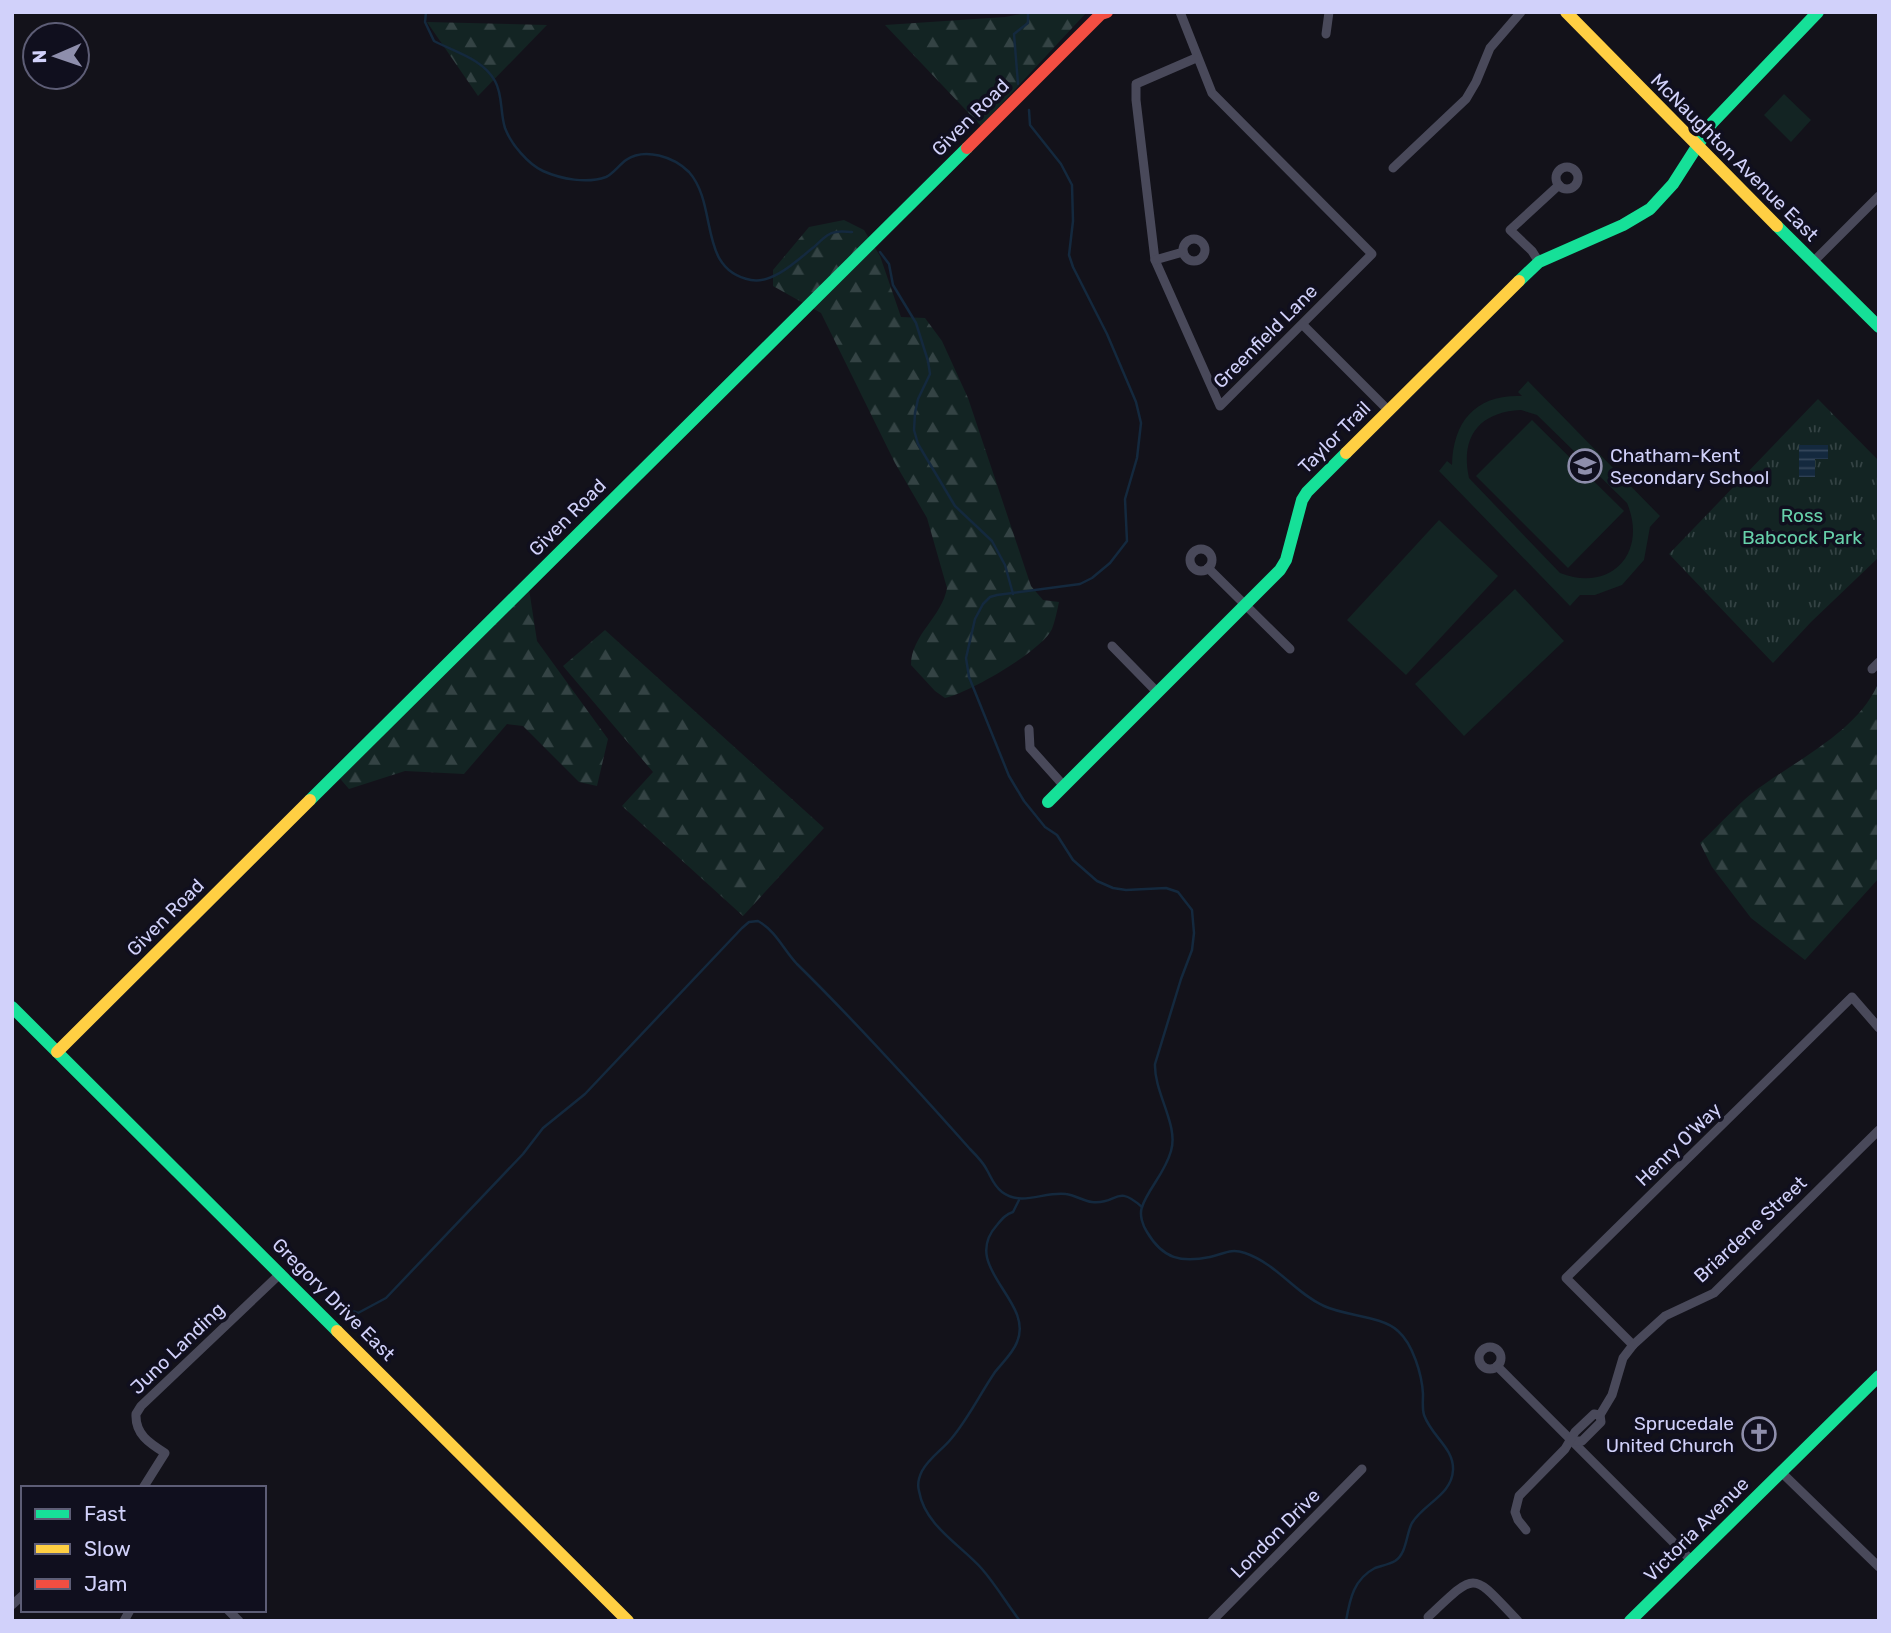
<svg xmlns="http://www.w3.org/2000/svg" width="1891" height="1633" font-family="Rubik,sans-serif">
	<defs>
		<pattern id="forest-firs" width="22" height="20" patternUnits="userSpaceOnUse" patternTransform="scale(1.75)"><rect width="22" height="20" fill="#132423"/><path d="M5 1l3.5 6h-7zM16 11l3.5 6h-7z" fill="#344344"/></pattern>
		<pattern id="park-tufts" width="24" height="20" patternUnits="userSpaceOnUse" patternTransform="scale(1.75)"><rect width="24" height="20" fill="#132423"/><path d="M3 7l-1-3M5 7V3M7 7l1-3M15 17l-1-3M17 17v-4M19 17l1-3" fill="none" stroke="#344344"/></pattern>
		<pattern id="water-rules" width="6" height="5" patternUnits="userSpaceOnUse" patternTransform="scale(1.75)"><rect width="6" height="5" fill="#14293e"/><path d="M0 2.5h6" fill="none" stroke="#35475b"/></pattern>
	</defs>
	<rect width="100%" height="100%" fill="#13121a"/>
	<g fill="url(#forest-firs)">
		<path d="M1031,12H1087L981,126L885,25L1005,17Z"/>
		<path d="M427,22L547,25L478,96Z"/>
		<path d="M844,220L864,230L880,256L901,317L925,318L942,341L968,398L1031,586L1043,600L1059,602C1057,611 1055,621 1052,629C1042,651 968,693 945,698L935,691L911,665C911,635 942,617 947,588L927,518L895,463L821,313L773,286V270L809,227Z"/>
		<path d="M529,589L537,641L608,739L597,786L579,782L523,726L507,724L464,774L405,771L349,789L336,774Z"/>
		<path d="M605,630L824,828L743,916L622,806L653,772L563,666Z"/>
		<path d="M1877,686L1879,689V878L1805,960L1751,918L1712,867L1700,843C1717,827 1733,809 1751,794C1792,762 1855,734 1877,686Z"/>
	</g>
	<path fill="url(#park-tufts)" d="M1818,399L1879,461V557L1811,622L1773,663L1669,554Z"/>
	<g fill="#132423" fill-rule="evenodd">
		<path d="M1784,94L1811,120L1791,142L1764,115Z"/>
		<path d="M1528,381L1660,516L1650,527L1644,560L1622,585L1595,595H1580L1570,606L1439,471L1447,461L1452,465C1453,421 1476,394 1522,396L1518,392ZM1521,410L1537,415L1627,503C1648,553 1611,593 1560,573L1469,478C1460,437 1479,412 1521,410Z"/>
		<path d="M1532,420L1624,511L1568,568L1476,476Z"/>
		<path d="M1439,520L1498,576L1406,675L1347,620Z"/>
		<path d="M1515,589L1564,641L1464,736L1415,684Z"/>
	</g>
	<path fill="url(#water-rules)" d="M1799,445H1828V459H1815V477H1799Z"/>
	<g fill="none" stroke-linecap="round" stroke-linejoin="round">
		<g stroke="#14293e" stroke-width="2.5">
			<path d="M426,12L425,22L434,41C455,52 483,59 495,81C503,95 500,113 505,128C511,144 528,164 543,171C561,179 587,184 606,177C613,174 619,165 626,160C645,147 674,157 689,172C719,206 697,270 751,280C774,284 797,260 814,247C821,241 827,233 836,232C841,231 847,232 852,232"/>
			<path d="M1018,84L1014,34L1028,23V12"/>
			<path d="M1029,110L1030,125L1061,164L1072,185L1073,221L1069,255L1073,267L1107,334L1136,402L1141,423L1137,458L1125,499L1127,541L1110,563L1092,578L1080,584L997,595L990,597L983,604L975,619L966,658L969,677L1009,776L1024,801L1045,827L1057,835L1073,860L1097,881L1113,888L1126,890L1166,888L1178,892L1192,910L1194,933L1192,950L1181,979L1155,1064C1154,1093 1179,1125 1171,1151C1165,1173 1148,1189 1142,1207C1139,1215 1143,1226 1147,1232C1163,1259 1181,1263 1210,1257C1224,1254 1230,1248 1245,1253C1277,1264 1295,1293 1324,1306C1345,1316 1383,1316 1398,1331C1413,1344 1422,1375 1423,1394C1423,1402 1422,1408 1424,1415C1432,1437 1454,1448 1453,1470C1452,1495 1423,1504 1412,1523C1406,1534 1407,1553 1395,1561C1390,1564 1381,1566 1375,1568C1354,1579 1350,1598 1346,1621"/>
			<path d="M880,252L889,264L893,285L916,323L928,361L930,374L918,399L915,413L914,430L918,444L955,506L992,541L1005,565L1013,594"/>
			<path d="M1019,1200L1013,1212C1006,1214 1002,1219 997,1225C959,1267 1035,1301 1017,1342C1013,1353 1002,1363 995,1372C980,1394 968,1419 951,1439C942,1450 929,1458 922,1471C919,1477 917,1484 919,1491C925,1526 961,1545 982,1569C996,1585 1007,1604 1020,1621"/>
			<path d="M328,1291L339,1306L358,1313L386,1298L523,1154L543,1128L585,1094L742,928L749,922L758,921C776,931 783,949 797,964C857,1023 914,1086 970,1149C976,1155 983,1162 987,1170C992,1179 994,1186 1002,1192C1022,1207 1044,1191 1066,1194C1075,1195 1083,1201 1092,1202C1118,1205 1115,1183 1142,1207"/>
		</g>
		<g stroke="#49495a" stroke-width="9">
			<path d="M1180,12L1212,93L1372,254L1220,406L1155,260L1136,100V84L1196,58"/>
			<path d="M1326,34L1329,12"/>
			<circle cx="1567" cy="178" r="11"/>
			<path d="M1393,168L1466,99L1476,82L1490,48L1521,12"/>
			<circle cx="1194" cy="250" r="11"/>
			<path d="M1155,260L1183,252"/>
			<path d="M1539,262L1532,251L1510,230L1559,185"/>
			<path d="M1813,262L1879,196"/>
			<path d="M1303,325L1388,410"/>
			<circle cx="1201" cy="560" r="11"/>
			<path d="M1208,568L1290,649"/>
			<path d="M1112,646L1158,693"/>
			<path d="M1872,669L1879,662"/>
			<path d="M1029,729L1030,748L1064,786"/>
			<path d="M1633,1345L1566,1278L1852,997L1879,1028"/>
			<circle cx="1490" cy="1358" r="11"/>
			<path d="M1497,1366L1692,1561"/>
			<path d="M1572,1441H1582L1601,1422L1600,1415L1612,1395L1623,1358L1633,1345L1665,1316L1714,1293L1879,1130"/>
			<path d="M1781,1472L1879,1567"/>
			<path d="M143,1488L165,1453C149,1443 135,1434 136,1414L141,1406L281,1273"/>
			<path d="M1526,1530L1518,1520L1515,1512L1519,1496L1565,1449L1575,1432L1594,1414L1600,1415"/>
			<path d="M12,1605L23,1595"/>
			<path d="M228,1610L239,1621"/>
			<path d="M1428,1617C1478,1570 1471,1572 1518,1621"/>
			<path d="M124,1621L130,1610"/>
			<path d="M1212,1621L1362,1469"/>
		</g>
		<g stroke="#16e098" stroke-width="12">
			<path d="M1777,226L1879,327"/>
			<path d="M1519,281L1539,262L1623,225L1650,209L1673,184L1712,123L1818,12"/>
			<path d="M310,800L967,148"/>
			<path d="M1048,802L1280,570L1286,560L1302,500L1307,492L1346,453"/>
			<path d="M12,1007L337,1331"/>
			<path d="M1630,1621L1879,1376"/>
		</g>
		<g stroke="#ffcf43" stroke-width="12">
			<path d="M1566,12L1777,226"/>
			<path d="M1346,453L1519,281"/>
			<path d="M57,1052L310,800"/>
			<path d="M337,1331L628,1621"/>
		</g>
		<path stroke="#f24e42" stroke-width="12" d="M967,148L1101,14L1107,12"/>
	</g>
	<defs>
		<symbol id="school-ring" viewBox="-11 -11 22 22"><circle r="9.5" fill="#100f1e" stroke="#8e8eac" stroke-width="1.5"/><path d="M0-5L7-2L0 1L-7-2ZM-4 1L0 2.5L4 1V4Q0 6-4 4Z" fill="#8e8eac"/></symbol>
		<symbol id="church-ring" viewBox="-11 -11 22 22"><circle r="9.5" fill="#100f1e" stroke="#8e8eac" stroke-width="1.5"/><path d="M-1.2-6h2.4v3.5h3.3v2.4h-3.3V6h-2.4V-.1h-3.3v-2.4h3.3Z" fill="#8e8eac"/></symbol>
	</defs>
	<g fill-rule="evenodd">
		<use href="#school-ring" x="1566" y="447" width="38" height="38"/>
		<use href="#church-ring" x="1740" y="1415" width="38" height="38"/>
	</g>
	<g text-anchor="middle" stroke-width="7" stroke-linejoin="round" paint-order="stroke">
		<g font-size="19" fill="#d1d1fa" stroke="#100f1e">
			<text transform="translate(970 117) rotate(-45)" y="7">Given Road</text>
			<text transform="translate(1735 157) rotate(45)" y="7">McNaughton Avenue East</text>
			<text transform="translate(1265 336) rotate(-45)" y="7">Greenfield Lane</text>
			<text transform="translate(1334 437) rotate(-45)" y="7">Taylor Trail</text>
			<text transform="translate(567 517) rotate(-45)" y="7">Given Road</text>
			<text transform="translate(165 917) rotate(-45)" y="7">Given Road</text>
			<text transform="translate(1678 1144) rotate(-44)" y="7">Henry O'Way</text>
			<text transform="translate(1750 1229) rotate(-43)" y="7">Briardene Street</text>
			<text transform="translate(334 1299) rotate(45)" y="7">Gregory Drive East</text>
			<text transform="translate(177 1348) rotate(-44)" y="7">Juno Landing</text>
			<text transform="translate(1696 1529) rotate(-45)" y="7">Victoria Avenue</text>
			<text transform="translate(1275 1533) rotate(-45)" y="7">London Drive</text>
		</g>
		<g font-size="19" fill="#d1d1fa" stroke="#100f1e" text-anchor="start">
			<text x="1610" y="462">Chatham-Kent<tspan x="1610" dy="22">Secondary School</tspan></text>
			<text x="1734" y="1430" text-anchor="end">Sprucedale<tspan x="1734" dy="22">United Church</tspan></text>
		</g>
		<g font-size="19" fill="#66d0aa" stroke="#100f1e">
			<text x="1802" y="522">Ross<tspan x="1802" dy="22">Babcock Park</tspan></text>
		</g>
	</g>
	<rect width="1891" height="1633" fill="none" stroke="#d1d1fa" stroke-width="28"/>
	<rect x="21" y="1486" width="245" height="126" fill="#100f1e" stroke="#5d5d76" stroke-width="2"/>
	<rect x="35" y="1509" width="35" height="10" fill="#16e098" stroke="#5d5d76" stroke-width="2"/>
	<text x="84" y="1521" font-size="21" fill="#d1d1fa">Fast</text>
	<rect x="35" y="1544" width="35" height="10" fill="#ffcf43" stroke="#5d5d76" stroke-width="2"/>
	<text x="84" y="1556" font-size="21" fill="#d1d1fa">Slow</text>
	<rect x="35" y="1579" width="35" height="10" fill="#f24e42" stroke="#5d5d76" stroke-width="2"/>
	<text x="84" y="1591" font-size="21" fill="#d1d1fa">Jam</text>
	<g transform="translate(56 56) rotate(268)"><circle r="33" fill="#100f1e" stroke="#5d5d76" stroke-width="2"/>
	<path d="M0-5L12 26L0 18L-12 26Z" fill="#8e8eac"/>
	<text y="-10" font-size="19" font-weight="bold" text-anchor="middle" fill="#d1d1fa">N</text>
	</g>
</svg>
